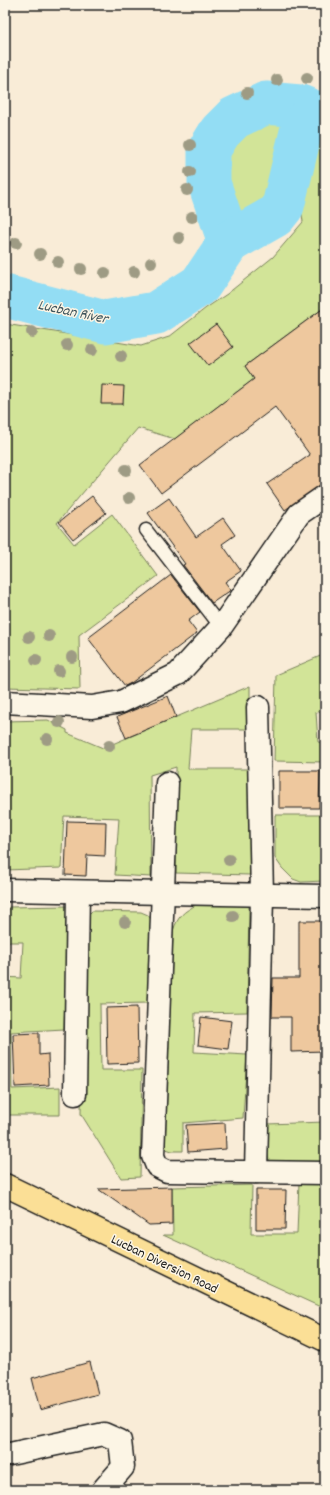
<svg xmlns="http://www.w3.org/2000/svg" width="330" height="1495" font-family="Dekko,sans-serif">
	<rect width="100%" height="100%" fill="#f9ecd7"/>
	<filter id="ink" filterUnits="userSpaceOnUse"><feTurbulence type="fractalNoise" baseFrequency=".025" numOctaves="2"/><feDisplacementMap in="SourceGraphic" scale="8" xChannelSelector="R" yChannelSelector="G"/><feConvolveMatrix kernelMatrix="1 2 1 2 8 2 1 2 1" color-interpolation-filters="sRGB"/></filter>
	<g filter="url(#ink)">
		<g fill="#d2e498" stroke="#77805a">
			<path d="M264,112L296,117L298,120L278,175L274,208L270,211L231,214L220,198L218,184L220,148L228,136L239,126Z"/>
			<path d="M325,126V307L245,366L254,379L175,439L138,428L57,523L74,544L112,514L158,576L79,635L80,689L5,687V324L141,346L169,337L206,308L227,294L273,257L303,222L298,185L311,132Z"/>
			<path d="M325,654V711L316,712L318,742L325,743V762L274,761L276,675Z"/>
			<path d="M250,686V729H191L188,769H250V875L176,873V767L150,775L151,877L115,875L119,818L64,816L61,868L5,870V721L48,720L67,730V733L103,748Z"/>
			<path d="M275,815H325V881L301,882L293,879L282,868L275,858Z"/>
			<path d="M198,904L249,906L247,1012L195,1013L194,1052L247,1055L243,1118L183,1123V1151H172L166,1149L165,1144L173,931C178,916 183,912 198,904Z"/>
			<path d="M68,906L64,1029L11,1032L12,1089L60,1087V1115H5V977L21,978L23,942H5V930L9,907Z"/>
			<path d="M92,911L141,912L148,915L152,921L149,1003L100,1004L101,1070H142L140,1177L121,1178L81,1114L84,921L87,916Z"/>
			<path d="M325,1122V1164L276,1163L269,1160L267,1153V1124Z"/>
			<path d="M299,1182H325V1309L163,1235H173L172,1187L252,1185L251,1234H297Z"/>
		</g>
		<g fill="none" stroke-linecap="round" stroke-linejoin="round">
			<g stroke="#93ddf4" stroke-width="43">
				<path d="M229,242L209,183V150L220,132L234,118L266,103L300,106L320,114"/>
				<path d="M5,296L105,322L156,313L200,285L229,242L275,216L283,206L301,132L307,120L325,112"/>
			</g>
		</g>
		<g fill="#eec89e" stroke="#1c1c1c">
			<path d="M325,307V482L285,510L267,484L310,455L275,407L161,493L140,465L254,379L245,366Z"/>
			<path d="M216,324L233,347L208,366L190,343Z"/>
			<path d="M102,385L124,386L123,404H101Z"/>
			<path d="M92,496L106,513L73,539L59,522Z"/>
			<path d="M169,498L196,537L223,518L235,535L222,544L241,571L225,582L231,590L212,603L183,565L185,564L148,513Z"/>
			<path d="M171,575L200,612L188,621L197,633L131,683L125,686L88,638Z"/>
			<path d="M168,696L176,717L126,738L117,717Z"/>
			<path d="M279,771H320L319,808H279Z"/>
			<path d="M67,821L106,822L105,856L87,855L86,876L65,875Z"/>
			<path d="M299,921H325V1051L291,1052V1017H272L273,978H299Z"/>
			<path d="M137,1007L138,1063L107,1064L106,1008Z"/>
			<path d="M201,1017L232,1021L228,1049L198,1045Z"/>
			<path d="M39,1033V1055L48,1054L49,1085L15,1087L13,1034Z"/>
			<path d="M225,1123L226,1149L188,1152L186,1125Z"/>
			<path d="M172,1187V1224L149,1225L98,1189Z"/>
			<path d="M256,1190H286L285,1229H256Z"/>
			<path d="M90,1362L98,1394L40,1410L32,1378Z"/>
		</g>
		<g fill="none" stroke-linecap="round" stroke-linejoin="round">
			<defs>
				<path id="lane" d="M146,530L221,627"/>
				<g id="street">
					<path d="M5,702L92,707L121,702L178,674L221,627L299,514L325,496"/>
					<path d="M167,783L153,1156L157,1166L167,1171L325,1173"/>
					<path d="M5,890L325,896"/>
					<path d="M75,1094L78,892"/>
					<path d="M256,1172L262,895L258,707"/>
					<path d="M5,1455L104,1434L120,1441L123,1467L103,1490"/>
				</g>
				<path id="primary" d="M5,1185L325,1340"/>
			</defs>
			<use href="#lane" stroke="#1c1c1c" stroke-width="15"/>
			<use href="#street" stroke="#1c1c1c" stroke-width="25"/>
			<use href="#primary" stroke="#1c1c1c" stroke-width="25"/>
			<use href="#lane" stroke="#fcf5e5" stroke-width="12"/>
			<use href="#street" stroke="#fcf5e5" stroke-width="22"/>
			<use href="#primary" stroke="#fbdf96" stroke-width="22"/>
		</g>
		<g fill="#9e9b84">
			<circle cx="307" cy="78" r="6"/>
			<circle cx="277" cy="80" r="6"/>
			<circle cx="247" cy="93" r="6"/>
			<circle cx="190" cy="145" r="6"/>
			<circle cx="190" cy="172" r="6"/>
			<circle cx="187" cy="190" r="6"/>
			<circle cx="192" cy="217" r="6"/>
			<circle cx="179" cy="238" r="6"/>
			<circle cx="16" cy="243" r="6"/>
			<circle cx="40" cy="254" r="6"/>
			<circle cx="58" cy="262" r="6"/>
			<circle cx="151" cy="263" r="6"/>
			<circle cx="81" cy="269" r="6"/>
			<circle cx="134" cy="272" r="6"/>
			<circle cx="105" cy="273" r="6"/>
			<circle cx="32" cy="332" r="6"/>
			<circle cx="67" cy="345" r="6"/>
			<circle cx="92" cy="350" r="6"/>
			<circle cx="121" cy="356" r="6"/>
			<circle cx="126" cy="470" r="6"/>
			<circle cx="129" cy="498" r="6"/>
			<circle cx="49" cy="636" r="6"/>
			<circle cx="29" cy="637" r="6"/>
			<circle cx="72" cy="657" r="6"/>
			<circle cx="36" cy="660" r="6"/>
			<circle cx="59" cy="671" r="6"/>
			<circle cx="59" cy="722" r="6"/>
			<circle cx="47" cy="739" r="6"/>
			<circle cx="109" cy="746" r="6"/>
			<circle cx="229" cy="860" r="6"/>
			<circle cx="233" cy="916" r="6"/>
			<circle cx="125" cy="922" r="6"/>
		</g>
	</g>
	<g text-anchor="middle" stroke-width="3" stroke-linejoin="round" paint-order="stroke">
		<g font-size="14" fill="#1c1c1c" stroke="#fcf5e5">
			<text transform="translate(165 1263) rotate(26)" y="5">Lucban Diversion Road</text>
		</g>
		<g font-size="15" font-style="italic" fill="#40565d" stroke="#fcf5e5">
			<text transform="translate(73 311) rotate(12)" y="5">Lucban River</text>
		</g>
	</g>
	<rect width="330" height="1495" fill="none" stroke="#fcf5e5" stroke-width="20"/>
	<rect x="10" y="10" width="310" height="1475" fill="none" stroke="#1c1c1c" stroke-width="1.5" filter="url(#ink)"/>
</svg>
